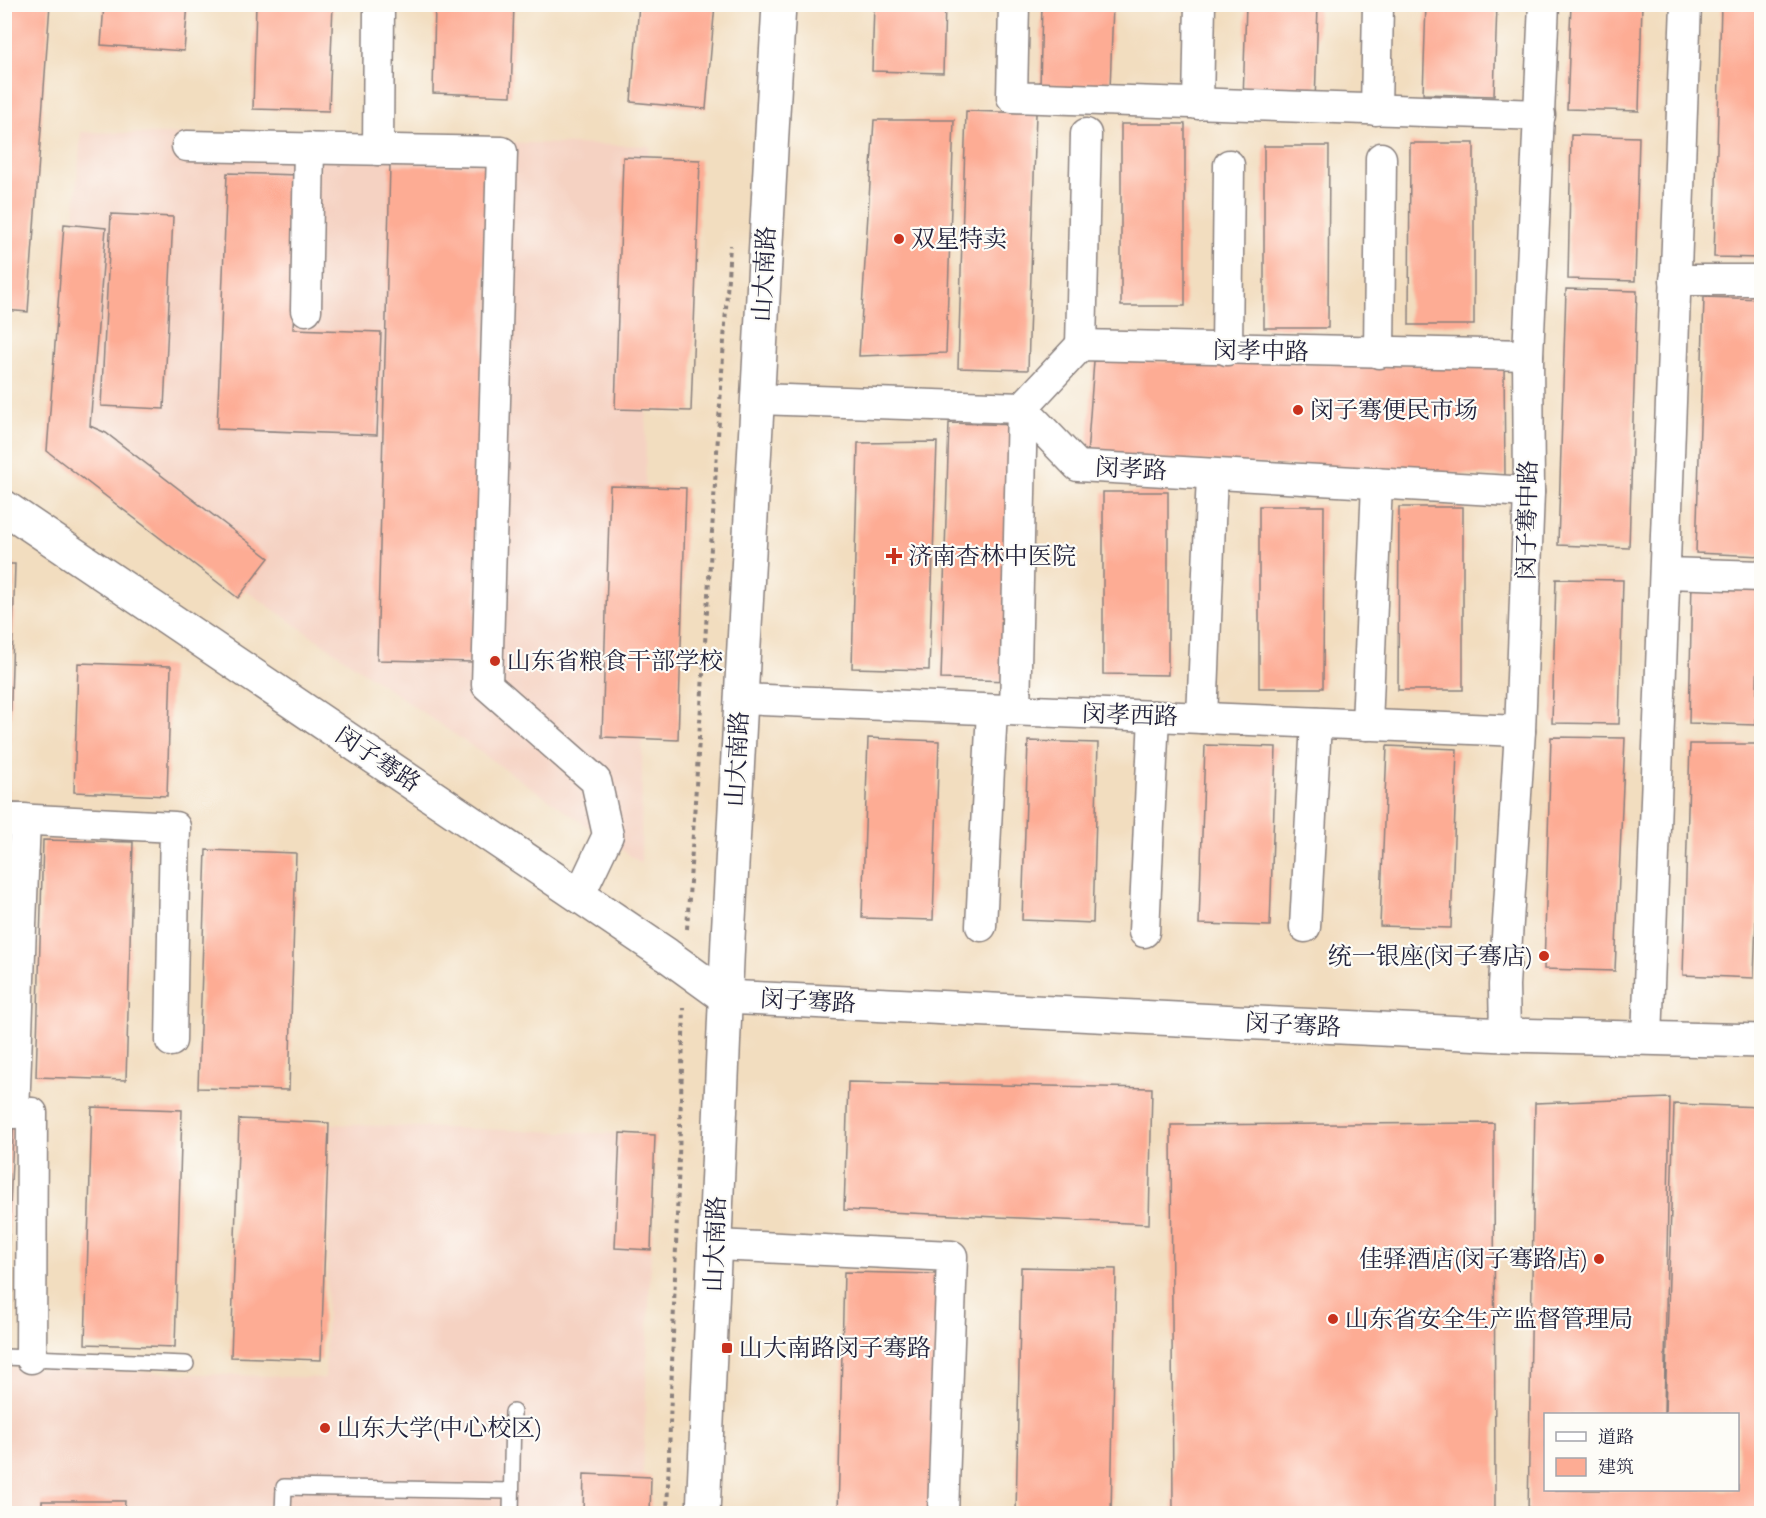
<svg xmlns="http://www.w3.org/2000/svg" width="1766" height="1518" font-family="'IM FELL English','Noto Serif SC',serif">
	<rect width="100%" height="100%" fill="#fdfcf7"/>
	<filter id="ink" filterUnits="userSpaceOnUse"><feTurbulence type="fractalNoise" baseFrequency=".0167" numOctaves="2"/><feDisplacementMap in="SourceGraphic" scale="12" xChannelSelector="R" yChannelSelector="G"/><feConvolveMatrix kernelMatrix="1 2 1 2 8 2 1 2 1" color-interpolation-filters="sRGB"/></filter>
	<filter id="wash" filterUnits="userSpaceOnUse"><feTurbulence type="fractalNoise" baseFrequency=".008" numOctaves="4" result="noise"/><feDisplacementMap in="SourceGraphic" scale="24" xChannelSelector="R" yChannelSelector="G"/><feGaussianBlur stdDeviation="1.35" result="paint"/><feColorMatrix in="noise" values="0 0 0 0 0 0 0 0 0 0 0 0 0 0 0 0 0 1.4 0 .05"/><feComposite in="paint" operator="in"/></filter>
	<g filter="url(#wash)">
		<rect width="100%" height="100%" fill="#f2ddbf"/>
		<g fill="#f5d2c2">
			<path d="M81,132L649,146L641,863L55,459Z"/>
			<path d="M331,1124L655,1135L643,1476L651,1477L650,1513L5,1514V1367L325,1378Z"/>
		</g>
		<g id="blocks">
			<g fill="#fdac94">
				<path d="M4,4H50L28,312L4,310Z"/>
				<path d="M104,4H188L184,51L101,45Z"/>
				<path d="M256,4H333L329,111L253,109Z"/>
				<path d="M435,4H514L511,96L433,93Z"/>
				<path d="M639,4H715L706,109L631,102Z"/>
				<path d="M874,4H945L943,73L872,71Z"/>
				<path d="M1042,4H1113L1110,90L1040,87Z"/>
				<path d="M1246,4H1318L1315,104L1243,101Z"/>
				<path d="M1426,4H1497L1494,96L1423,94Z"/>
				<path d="M1571,4H1642L1639,111L1567,109Z"/>
				<path d="M1721,5H1762V258L1714,257Z"/>
				<path d="M966,111L1036,113L1028,370L958,368Z"/>
				<path d="M874,120H954L946,353L859,356Z"/>
				<rect x="1121" y="124" width="64" height="182"/>
				<path d="M1571,135L1639,137L1635,281L1568,279Z"/>
				<path d="M1410,143H1474V325H1409Z"/>
				<path d="M1264,146H1329L1328,328H1264Z"/>
				<path d="M623,157L700,160L691,411L615,409Z"/>
				<path d="M390,165L487,167L474,662L377,660Z"/>
				<path d="M227,173L299,175L293,329L381,332L377,435L217,429Z"/>
				<path d="M111,214L173,217L164,409L101,406Z"/>
				<path d="M64,224L106,228L90,426L106,433L269,558L238,598L47,451Z"/>
				<path d="M1566,289L1637,291L1629,548L1558,545Z"/>
				<path d="M1704,297L1762,299V556L1696,553Z"/>
				<path d="M1094,361L1504,365L1505,476L1087,456Z"/>
				<path d="M949,423L1020,425L1012,681L941,679Z"/>
				<path d="M937,442L929,670L852,668L858,443Z"/>
				<path d="M610,486L686,488L678,740L602,737Z"/>
				<path d="M1103,492H1168V675L1103,674Z"/>
				<path d="M1259,506H1324L1323,688H1259Z"/>
				<path d="M1399,507H1463V690H1398Z"/>
				<path d="M4,564H15L8,801H4Z"/>
				<path d="M1556,579L1623,580L1619,724L1552,723Z"/>
				<path d="M1692,579L1760,581L1756,725L1689,723Z"/>
				<path d="M78,663L171,666L167,796L74,792Z"/>
				<path d="M1551,737L1625,738L1615,971L1544,969Z"/>
				<path d="M868,738L939,741L933,920L862,918Z"/>
				<path d="M1028,741L1098,743L1093,923L1022,920Z"/>
				<path d="M1690,744H1762L1754,978L1683,975Z"/>
				<path d="M1205,745L1276,747L1270,926L1199,924Z"/>
				<path d="M1387,746L1457,749L1451,928L1380,926Z"/>
				<path d="M43,840L133,842L126,1080L36,1077Z"/>
				<path d="M206,850L296,853L289,1090L198,1088Z"/>
				<path d="M848,1082L1152,1088L1149,1224L844,1210Z"/>
				<path d="M1670,1098L1664,1414H1546V1490H1738V1414H1665L1674,1104L1762,1107V1514H1528L1535,1103Z"/>
				<path d="M92,1107L182,1110L175,1347L85,1344Z"/>
				<path d="M4,1112L14,1113L6,1302H4Z"/>
				<path d="M239,1119L329,1123L321,1360L231,1357Z"/>
				<path d="M1494,1123L1495,1514H1173L1171,1125Z"/>
				<path d="M620,1133L655,1135L651,1250L615,1248Z"/>
				<path d="M1021,1267L1116,1269L1111,1514H1016Z"/>
				<path d="M844,1272L938,1274L933,1514H838Z"/>
				<path d="M584,1474L651,1477L650,1514H583Z"/>
				<path d="M42,1501H125L124,1514H42Z"/>
			</g>
		</g>
	</g>
	<g filter="url(#ink)">
		<use href="#blocks" fill-opacity="0" stroke="#8a807d" stroke-width="1.5"/>
		<g fill="none" stroke-linecap="round" stroke-linejoin="round">
			<defs>
				<g id="service">
					<path d="M4,1357L186,1364"/>
					<path d="M283,1514L284,1487L511,1491"/>
					<path d="M511,1514L513,1412"/>
				</g>
				<g id="minor">
					<path d="M1014,4L1012,97L1540,115"/>
					<path d="M1198,104L1200,4"/>
					<path d="M1376,110L1378,4"/>
					<path d="M187,146L502,152L487,685L596,781L608,835L579,896"/>
					<path d="M378,150L379,4"/>
					<path d="M1675,280H1762"/>
					<path d="M306,310L309,148"/>
					<path d="M1081,345L1086,134"/>
					<path d="M1227,350L1229,165"/>
					<path d="M1379,353L1381,158"/>
					<path d="M757,399L1022,408L1078,466L1529,492"/>
					<path d="M1665,573L1762,576"/>
					<path d="M740,699L1520,731"/>
					<path d="M1015,710L1022,408L1081,345L1528,355"/>
					<path d="M1202,718L1212,474"/>
					<path d="M1367,725L1377,483"/>
					<path d="M7,819H25L14,1113"/>
					<path d="M14,819L175,827L171,1041"/>
					<path d="M981,926L992,710"/>
					<path d="M1305,927L1316,723"/>
					<path d="M1144,932L1154,716"/>
					<path d="M1505,1035L1504,985L1520,731L1529,492L1528,355L1544,4"/>
					<path d="M1647,1039L1686,4"/>
					<path d="M4,1112L32,1113L31,1358"/>
					<path d="M715,1245L952,1256L943,1514"/>
				</g>
				<path id="tertiary" d="M4,507L667,955L725,997L1505,1035L1762,1041"/>
				<path id="secondary" d="M703,1514L728,938L779,4"/>
			</defs>
			<use href="#service" stroke="#8a807d" stroke-width="18"/>
			<use href="#minor" stroke="#8a807d" stroke-width="33"/>
			<use href="#tertiary" stroke="#8a807d" stroke-width="36"/>
			<use href="#secondary" stroke="#8a807d" stroke-width="36"/>
			<g stroke="#8a807d" stroke-width="4" stroke-dasharray="4.5 4.5" stroke-linecap="butt">
				<path d="M687,929L730,245"/>
				<path d="M667,1514L684,1008"/>
			</g>
			<use href="#service" stroke="#fff" stroke-width="15"/>
			<use href="#minor" stroke="#fff" stroke-width="30"/>
			<use href="#tertiary" stroke="#fff" stroke-width="33"/>
			<use href="#secondary" stroke="#fff" stroke-width="33"/>
		</g>
	</g>
	<g fill="#c8321e" stroke="#fdfcf7" stroke-width="2">
		<circle cx="899" cy="239" r="6"/>
		<circle cx="1298" cy="410" r="6"/>
		<path d="M891 547h6v6h6v6h-6v6h-6v-6h-6v-6h6z"/>
		<circle cx="495" cy="661" r="6"/>
		<circle cx="1544" cy="956" r="6"/>
		<circle cx="1599" cy="1259" r="6"/>
		<circle cx="1333" cy="1319" r="6"/>
		<rect x="721" y="1342" width="12" height="12" rx="3"/>
		<circle cx="325" cy="1428" r="6"/>
	</g>
	<g text-anchor="middle" stroke-width="4.5" stroke-linejoin="round" paint-order="stroke">
		<g font-size="24" fill="#22223b" stroke="#fdfcf7" text-anchor="start">
			<text x="911" y="247">双星特卖</text>
			<text x="1310" y="418">闵子骞便民市场</text>
			<text x="908" y="564">济南杏林中医院</text>
			<text x="507" y="669">山东省粮食干部学校</text>
			<text x="1532" y="964" text-anchor="end">统一银座(闵子骞店)</text>
			<text x="1587" y="1267" text-anchor="end">佳驿酒店(闵子骞路店)</text>
			<text x="1345" y="1327">山东省安全生产监督管理局</text>
			<text x="739" y="1356">山大南路闵子骞路</text>
			<text x="337" y="1436">山东大学(中心校区)</text>
		</g>
		<g font-size="24" fill="#22223b" stroke="#fdfcf7">
			<text transform="translate(764 274) rotate(-87)" y="8">山大南路</text>
			<text transform="translate(1261 351) rotate(1)" y="8">闵孝中路</text>
			<text transform="translate(1131 469) rotate(3)" y="8">闵孝路</text>
			<text transform="translate(1527 520) rotate(-89)" y="8">闵子骞中路</text>
			<text transform="translate(1130 715) rotate(2)" y="8">闵孝西路</text>
			<text transform="translate(378 759) rotate(34)" y="8">闵子骞路</text>
			<text transform="translate(737 759) rotate(-87)" y="8">山大南路</text>
			<text transform="translate(808 1001) rotate(3)" y="8">闵子骞路</text>
			<text transform="translate(1293 1025) rotate(3)" y="8">闵子骞路</text>
			<text transform="translate(715 1244) rotate(-88)" y="8">山大南路</text>
		</g>
	</g>
	<rect width="1766" height="1518" fill="none" stroke="#fdfcf7" stroke-width="24"/>
	<rect x="1544" y="1413" width="195" height="78" fill="#fdfcf7" stroke="#a5a5ac" stroke-width="1.5"/>
	<rect x="1556" y="1432" width="30" height="9" fill="#ffffff" stroke="#a5a5ac" stroke-width="1.5"/>
	<text x="1598" y="1443" font-size="18" fill="#22223b">道路</text>
	<rect x="1556" y="1458" width="30" height="18" fill="#fdac94" stroke="#a5a5ac" stroke-width="1.5"/>
	<text x="1598" y="1473" font-size="18" fill="#22223b">建筑</text>
</svg>
